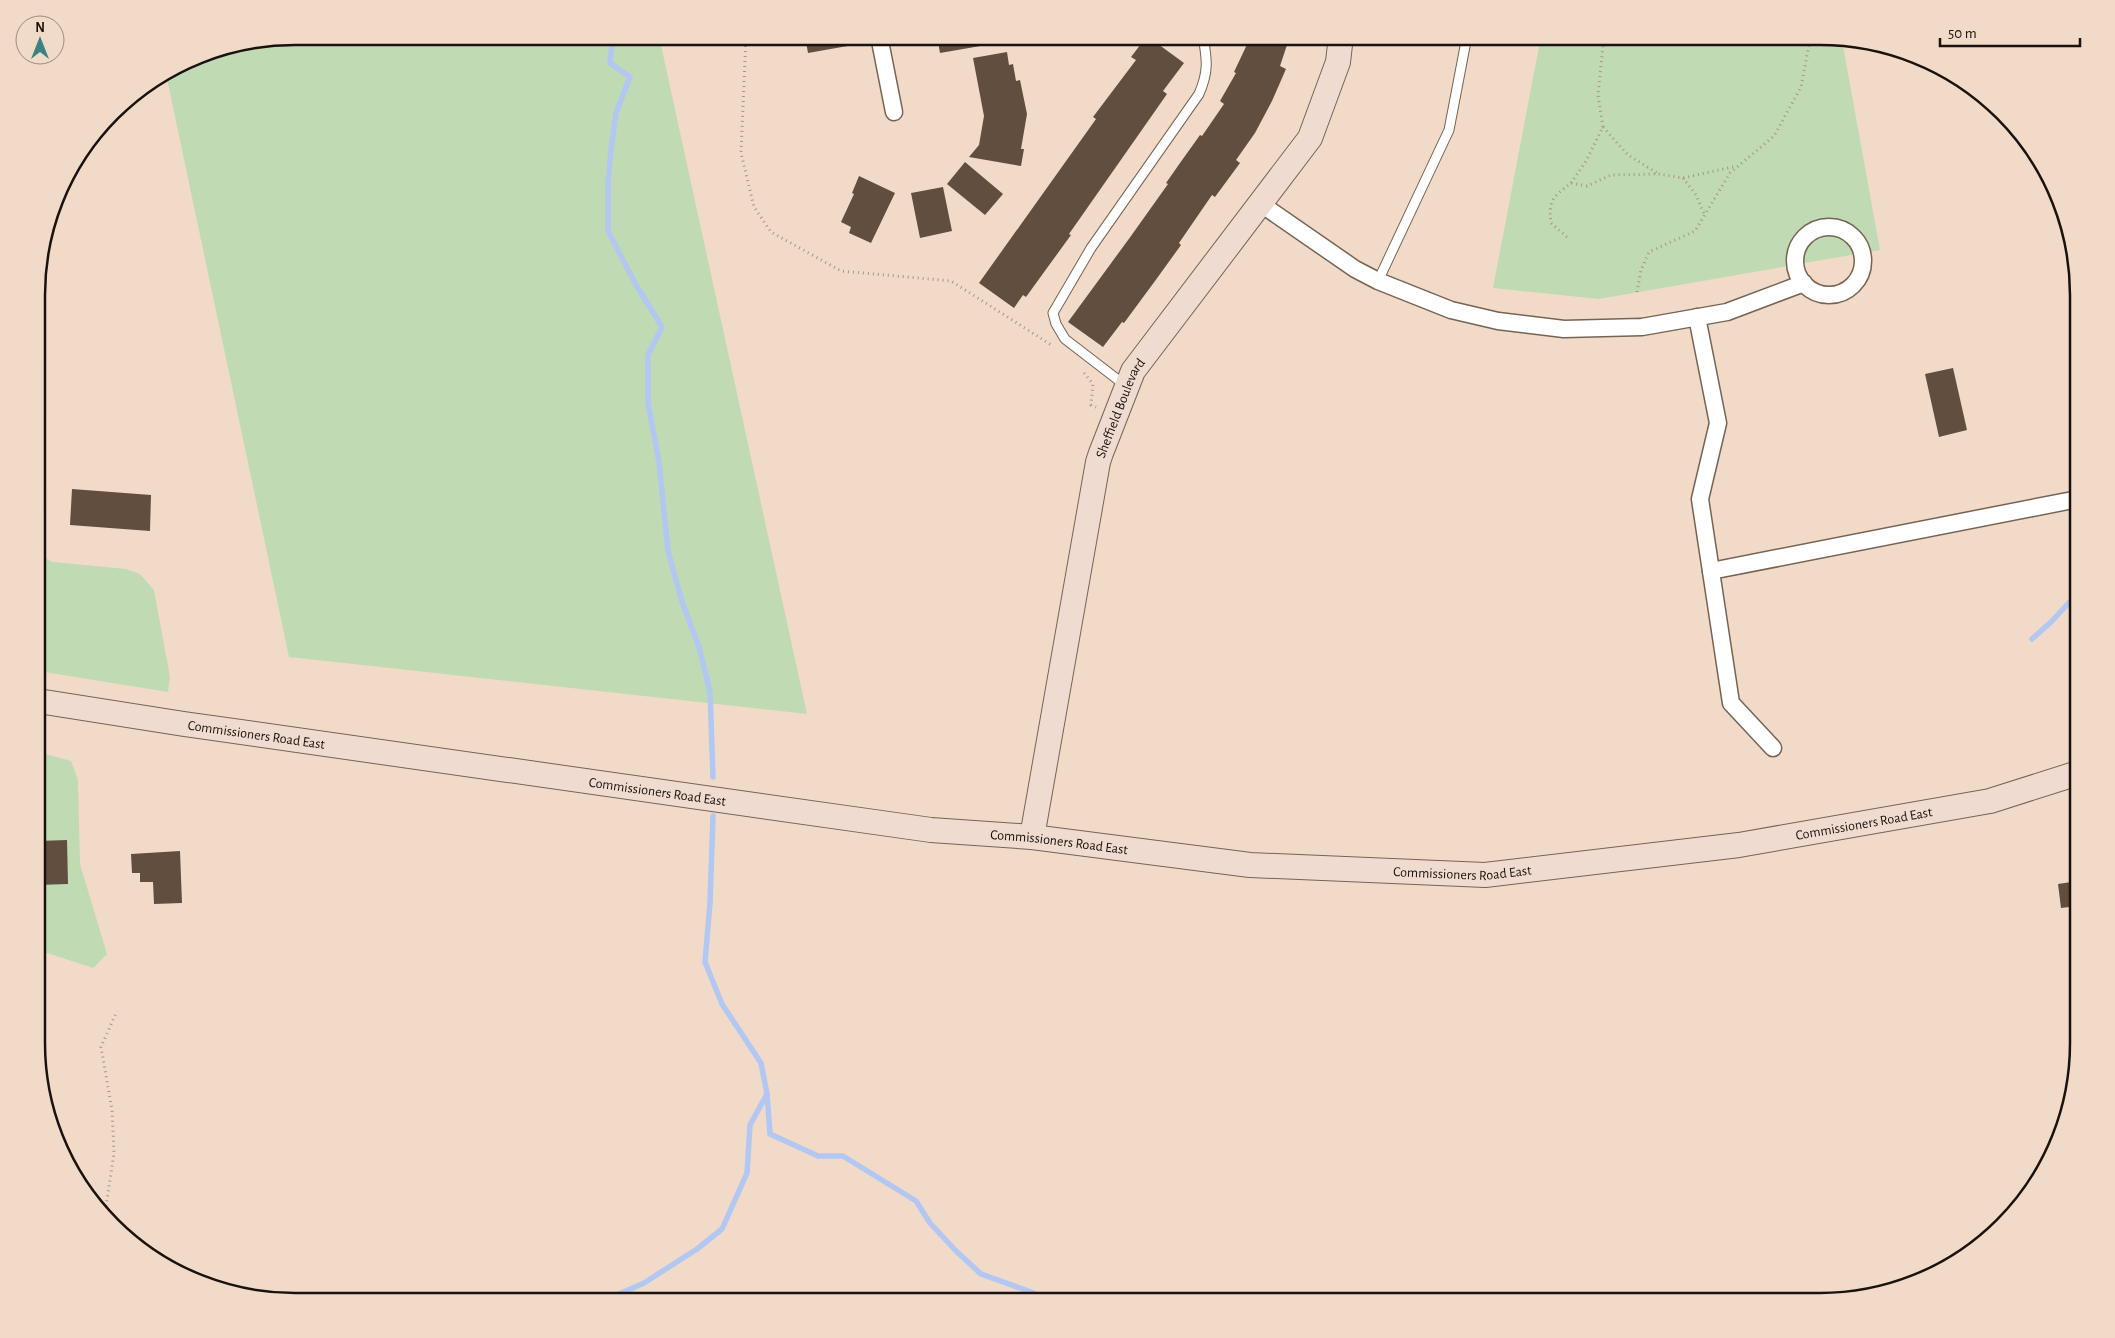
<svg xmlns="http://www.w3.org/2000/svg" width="2115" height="1338" font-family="'Alegreya Sans',sans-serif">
	<rect width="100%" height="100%" fill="#f2dac9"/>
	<g fill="#c0dbb3">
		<path d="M295,36H659L807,714L289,657L166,74L196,56Z"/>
		<path d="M1541,36H1821L1842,40L1880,250L1599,299L1493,288Z"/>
		<path d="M38,555L53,562L126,569L140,574L154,590L170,677L168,692L38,671Z"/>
		<path d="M38,752L71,761L78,780L80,864L107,954L93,968L38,950Z"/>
	</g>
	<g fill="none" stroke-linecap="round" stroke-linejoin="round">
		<g stroke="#b2c7f1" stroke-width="5.5">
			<path d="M613,36L610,63L630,77L616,113L611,150L608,181V231L636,285L662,327L648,355V403L659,462L668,551L682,602L699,647L710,692L713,777"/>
			<path d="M2032,639L2051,622L2078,593"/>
			<path d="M713,816L710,903L705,962L722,1004L761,1063L767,1094L770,1134L818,1156H843L916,1201L930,1223L956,1251L981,1274L1034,1293"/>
			<path d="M601,1302L644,1283L697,1249L722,1229L747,1173L750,1125L767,1094"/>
		</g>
	</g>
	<g fill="#614e3f">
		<path d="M805,36H858L859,44L808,53Z"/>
		<path d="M937,36H992V44L940,53Z"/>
		<path d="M1147,36L1184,63L1163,91L1167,94L1069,234L1071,235L1026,297L1023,295L1014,308L979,283L1096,119L1093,117L1136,60L1131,57Z"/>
		<path d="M1251,36H1290L1280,66L1286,69L1272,101L1255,133L1236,160L1240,163L1215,197L1212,195L1179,243L1181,245L1155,281L1124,323L1122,322L1103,347L1068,322L1131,236L1168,184L1166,183L1180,163L1200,135L1202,136L1224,104L1220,101L1236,73L1234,72Z"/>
		<path d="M1007,52L1009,65L1013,64L1016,81L1020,80L1027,114L1021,149H1024L1021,166L969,157L979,145L984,116L973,58Z"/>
		<path d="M965,162L1003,194L985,215L947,184Z"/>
		<path d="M859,176L895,193L871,243L849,233L851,227L841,222L854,194L852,193Z"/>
		<path d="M943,187L952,231L920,238L911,193Z"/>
		<path d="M1953,368L1967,430L1939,437L1925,374Z"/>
		<path d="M72,489L151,495L150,531L70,525Z"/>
		<path d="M67,840L68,884L38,885L39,841Z"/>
		<path d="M180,851L182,903L154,904L153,882H140V873H132L131,854Z"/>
		<path d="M2078,881V906L2061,908L2058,884Z"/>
	</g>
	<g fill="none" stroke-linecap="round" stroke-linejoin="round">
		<defs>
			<g id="lane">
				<path d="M1378,281L1449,130L1467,36"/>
				<path d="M1126,386L1065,339L1056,324L1053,313L1091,248L1199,94C1209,71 1207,60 1203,36"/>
			</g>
			<g id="street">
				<path d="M879,36L894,112"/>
				<path d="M1261,204L1355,269L1378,281L1451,310L1498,321L1564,329L1642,327L1727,312L1804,283"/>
				<circle cx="1829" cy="261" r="34"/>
				<path d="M1697,317L1718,423L1700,499L1731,703L1773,748"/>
				<path d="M1711,571L2078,499"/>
			</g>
			<g id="secondary">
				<path id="s1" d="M38,701L184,724L931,830L1032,837L1250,865L1485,875L1739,845L1990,801L2078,773"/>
				<path id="s2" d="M1032,837L1098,462L1101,453L1133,371L1310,138L1338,62L1341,36"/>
			</g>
		</defs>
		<use href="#lane" stroke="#776353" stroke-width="11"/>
		<use href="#street" stroke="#776353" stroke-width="19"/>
		<use href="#secondary" stroke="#776353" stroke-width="26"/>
		<g stroke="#a89588" stroke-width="3" stroke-dasharray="1 4" stroke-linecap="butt">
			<path d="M746,36L741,153L754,207L771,232L841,271L951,281L1053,346"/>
			<path d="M1603,127L1628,155L1657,173"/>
			<path d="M1683,178L1696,195L1705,216"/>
			<path d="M1571,183L1586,161L1603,127L1598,95L1604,36"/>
			<path d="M1567,237L1551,223C1548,200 1553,197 1571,183L1587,186L1611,175L1658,174L1683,178L1737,166"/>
			<path d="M1637,292L1641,270L1649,252L1695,231L1730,173L1774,136L1801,87L1809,45L1807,36"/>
			<path d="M1084,373L1093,384L1091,405L1096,407"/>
			<path d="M108,1221L106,1206L114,1153L112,1110L101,1047L117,1011"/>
		</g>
		<use href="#lane" stroke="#fff" stroke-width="9"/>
		<use href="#street" stroke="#fff" stroke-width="16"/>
		<use href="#secondary" stroke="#f0dbd1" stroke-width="24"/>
	</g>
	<g text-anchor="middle" stroke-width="5" stroke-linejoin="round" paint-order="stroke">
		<g font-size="14" fill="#1a120c" stroke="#f2dac9">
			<text dy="5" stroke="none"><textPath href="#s2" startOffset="439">Sheffield Boulevard</textPath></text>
			<text dy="5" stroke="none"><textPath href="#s1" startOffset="221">Commissioners Road East</textPath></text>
			<text dy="5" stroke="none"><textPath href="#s1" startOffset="626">Commissioners Road East</textPath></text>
			<text dy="5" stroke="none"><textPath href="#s1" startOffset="1841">Commissioners Road East</textPath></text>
			<text dy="5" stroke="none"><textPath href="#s1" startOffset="1031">Commissioners Road East</textPath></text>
			<text dy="5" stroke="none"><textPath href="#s1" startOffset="1436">Commissioners Road East</textPath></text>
		</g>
	</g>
	<path d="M0 0H2115V1338H0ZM295 45H1820A250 250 0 0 1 2070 295V1043A250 250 0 0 1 1820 1293H295A250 250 0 0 1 45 1043V295A250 250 0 0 1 295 45Z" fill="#f2dac9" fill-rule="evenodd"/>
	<path fill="none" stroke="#1a120c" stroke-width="2.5" d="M295 45H1820A250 250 0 0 1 2070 295V1043A250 250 0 0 1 1820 1293H295A250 250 0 0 1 45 1043V295A250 250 0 0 1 295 45Z"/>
	<g transform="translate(40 40)"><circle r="24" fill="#f2dac9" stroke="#9c8a7d"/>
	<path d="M0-4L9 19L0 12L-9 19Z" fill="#3a8383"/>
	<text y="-8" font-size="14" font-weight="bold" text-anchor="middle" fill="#1a120c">N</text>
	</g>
	<path d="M1940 38v8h140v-8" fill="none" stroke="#1a120c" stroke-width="2.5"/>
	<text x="1948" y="38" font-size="15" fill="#1a120c" stroke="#f2dac9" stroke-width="4" paint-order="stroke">50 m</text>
</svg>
